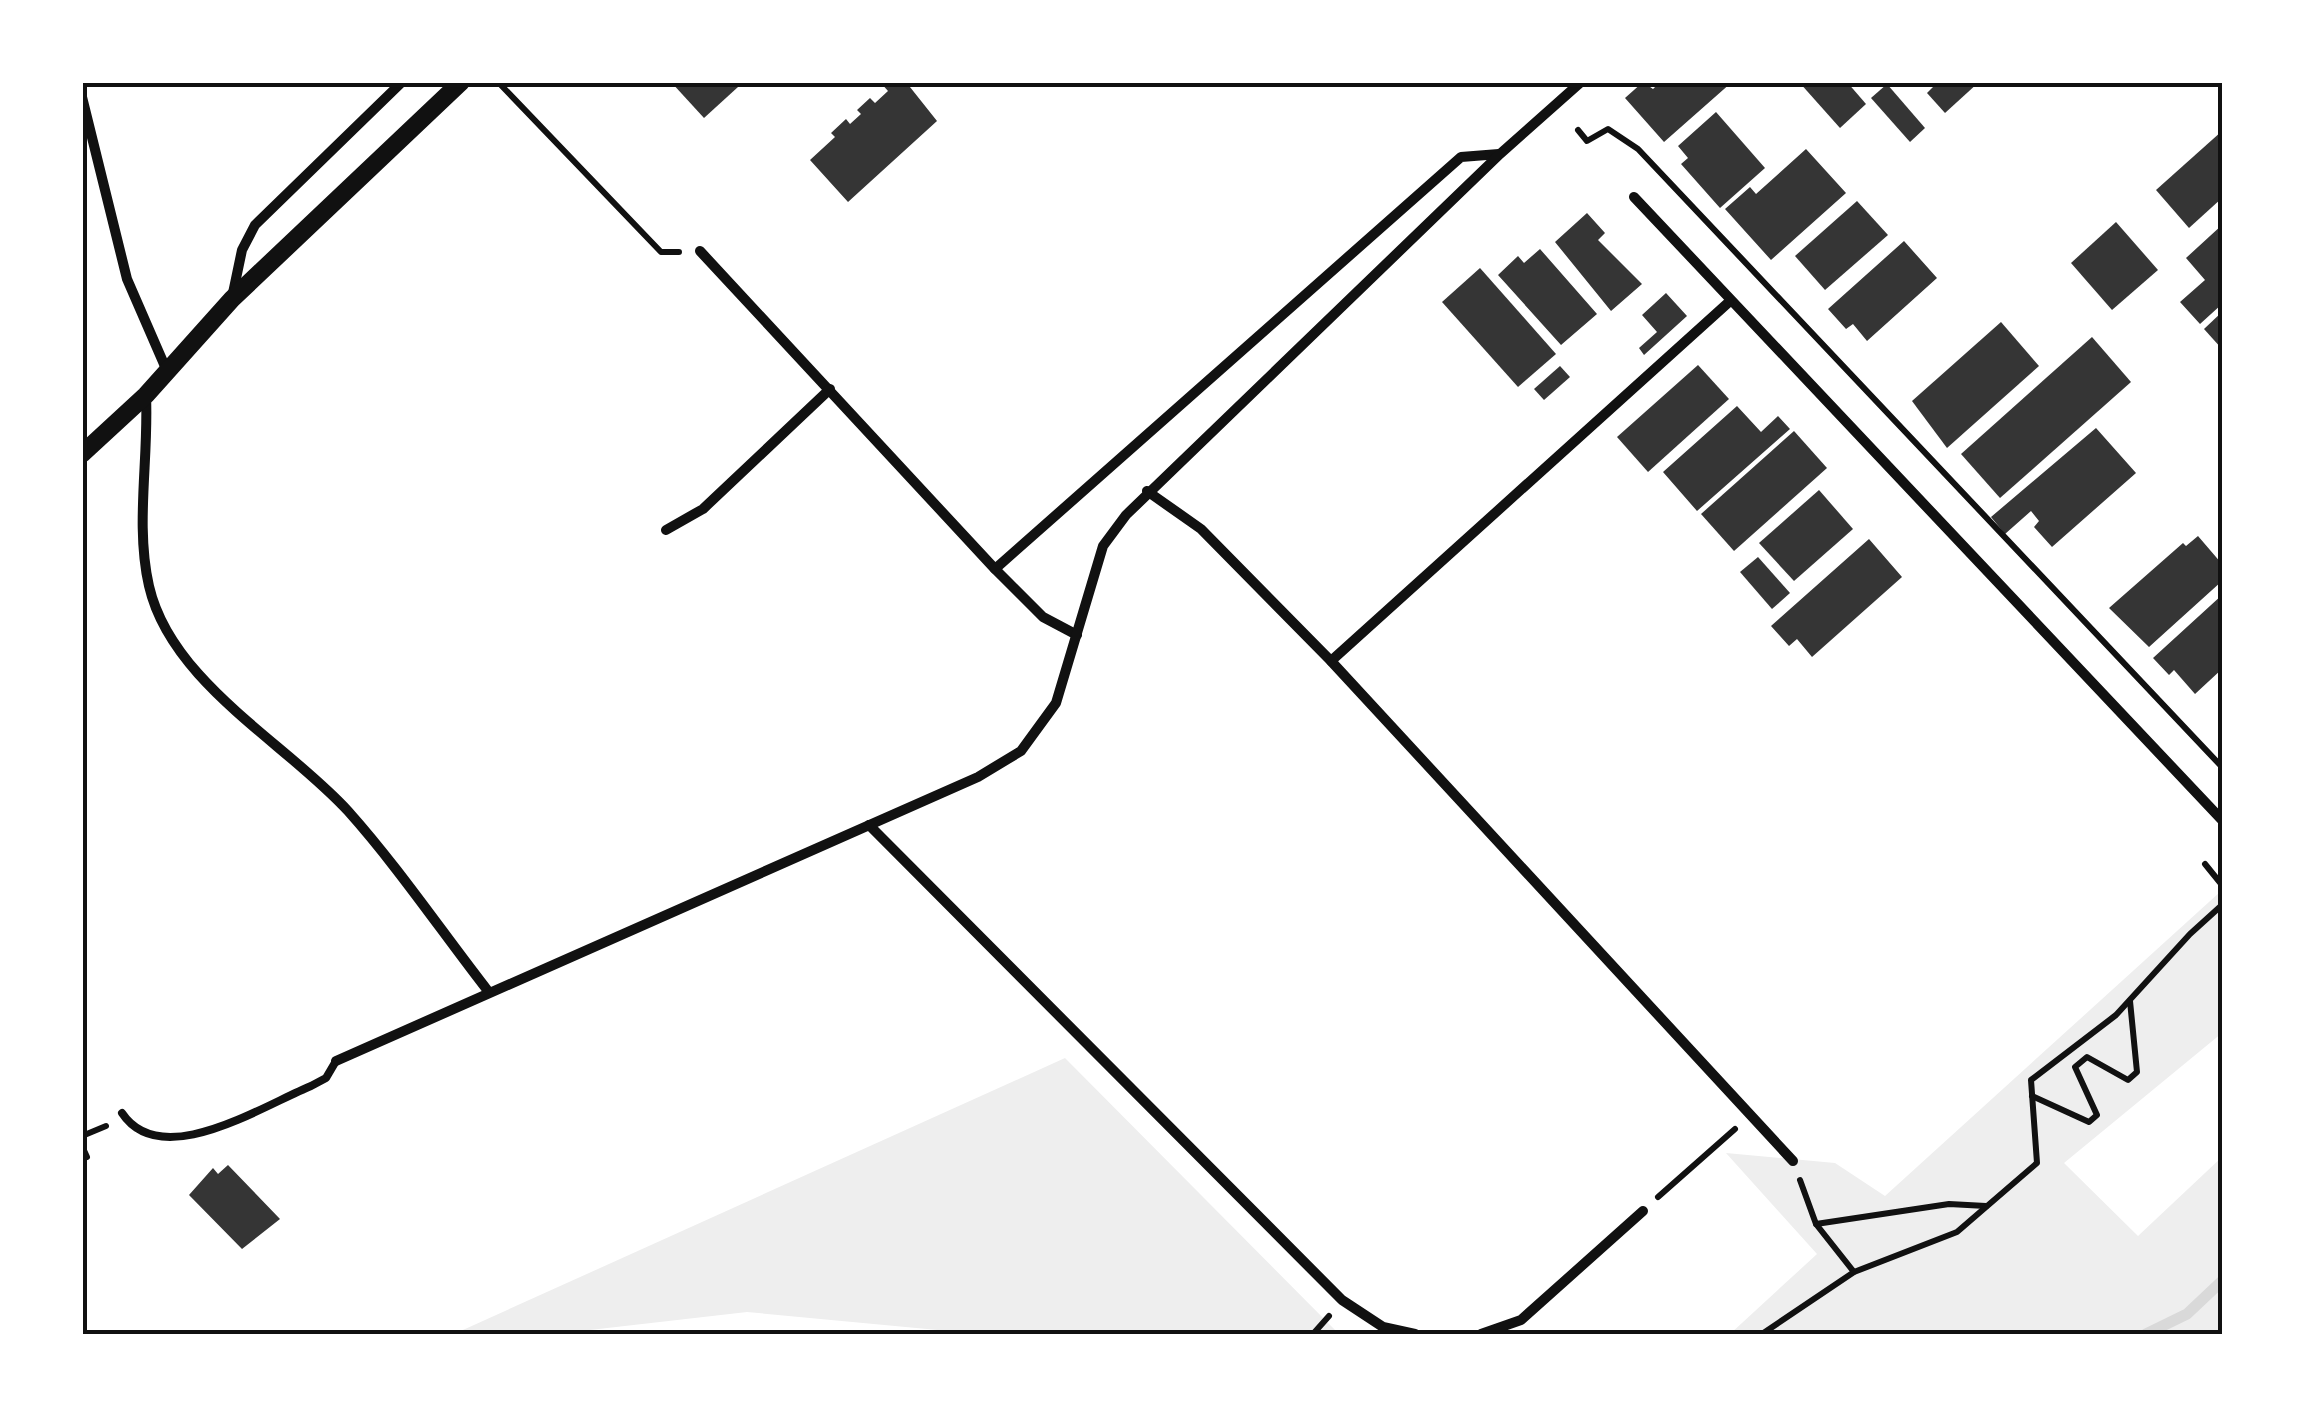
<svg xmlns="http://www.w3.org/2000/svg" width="2305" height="1417" font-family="Figtree,sans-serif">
	<rect width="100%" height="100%" fill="#fff"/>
	<g fill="#eee">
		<path d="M2220,892L2222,1033L2064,1163L2138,1236L2222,1157V1334H1730L1817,1254L1726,1153L1835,1163L1885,1196Z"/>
		<path d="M1065,1058L1339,1334H980L747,1312L555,1334H454Z"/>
	</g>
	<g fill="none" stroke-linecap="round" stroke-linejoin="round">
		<path stroke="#d9d9d9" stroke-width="11" d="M2146,1334L2187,1314L2222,1281"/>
	</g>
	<g fill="#353535">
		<path d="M671,82H734L738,87L704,118Z"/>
		<path d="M880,82H906L937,121L848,202L810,160L835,137L831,133L846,119L850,124L861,114L857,110L870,98L875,103L888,91Z"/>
		<path d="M1643,82L1653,89L1660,82H1732L1664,142L1625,98Z"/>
		<path d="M1799,82H1847L1866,104L1840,128Z"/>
		<path d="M1938,82H1979L1945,113L1927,93Z"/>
		<path d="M1887,84L1925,128L1910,142L1871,98Z"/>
		<path d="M1716,112L1765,168L1720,208L1681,164L1688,158L1678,146Z"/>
		<path d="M2222,131V198L2189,228L2156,190Z"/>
		<path d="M1806,149L1846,193L1771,260L1725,209L1750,187L1756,194Z"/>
		<path d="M1857,201L1888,235L1825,290L1795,256Z"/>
		<path d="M1587,213L1605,233L1598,240L1642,284L1611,311L1555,242Z"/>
		<path d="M2116,222L2158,270L2112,310L2071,263Z"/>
		<path d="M2222,225V304L2200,324L2180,302L2205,280L2186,258Z"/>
		<path d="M1904,241L1937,278L1867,341L1853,324L1846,329L1828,309Z"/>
		<path d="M1540,249L1597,314L1561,345L1498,275L1518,256L1524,263Z"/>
		<path d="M1480,268L1556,354L1518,387L1442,302Z"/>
		<path d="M1666,293L1687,316L1644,355L1639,348L1657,332L1642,315Z"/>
		<path d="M2222,312V349L2204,329Z"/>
		<path d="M2001,322L2039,366L1947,448L1912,401Z"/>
		<path d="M2092,337L2131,382L2000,498L1961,454Z"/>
		<path d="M1698,365L1729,399L1648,472L1617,437Z"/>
		<path d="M1560,366L1570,377L1544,400L1534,389Z"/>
		<path d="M1737,406L1761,432L1778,416L1790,429L1697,511L1663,472Z"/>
		<path d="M2096,428L2136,473L2052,547L2034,527L2039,521L2031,511L2005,534L1991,517Z"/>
		<path d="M1794,431L1827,468L1734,551L1701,514Z"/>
		<path d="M1819,490L1853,529L1794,581L1759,543Z"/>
		<path d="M2198,536L2222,564V581L2149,647L2109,608L2183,543L2186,546Z"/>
		<path d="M1869,539L1902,577L1812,657L1797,639L1789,646L1771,626Z"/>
		<path d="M1758,557L1790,593L1772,609L1740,572Z"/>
		<path d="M2222,595V669L2195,694L2174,670L2169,675L2153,658Z"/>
		<path d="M228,1165L280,1219L242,1249L189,1195L213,1168L218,1174Z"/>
	</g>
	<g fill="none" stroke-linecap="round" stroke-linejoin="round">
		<g stroke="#111" stroke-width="6">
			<path d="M498,82L661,252H679"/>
			<path d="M1578,130L1587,141L1608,129L1638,149L2222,767"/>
			<path d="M2205,864L2222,885"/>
			<path d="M2032,1096L2089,1122L2097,1115L2075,1067L2087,1057L2128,1080L2137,1072L2130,1001"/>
			<path d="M82,1136L106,1126"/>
			<path d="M82,1146L87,1157L82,1158"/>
			<path d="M1800,1180L1816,1224L1854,1272"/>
			<path d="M1658,1197L1735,1129"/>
			<path d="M1816,1224L1949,1204L1986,1206"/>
			<path d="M1313,1334L1329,1316"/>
			<path d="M1762,1334L1854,1272L1957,1232L2037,1163L2031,1080L2116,1015L2190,934L2222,905"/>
		</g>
		<path stroke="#111" stroke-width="8" d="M122,1113C161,1172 262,1106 311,1086L326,1078L336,1061"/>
		<g stroke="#111" stroke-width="10">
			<path d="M82,97L127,279L167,371"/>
			<path d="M1634,197L2222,820"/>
			<path d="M700,251L995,569L1043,617L1077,635"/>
			<path d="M233,293L242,250L255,225L402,82"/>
			<path d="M146,396C149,458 135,525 149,586C171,682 285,742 348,811C398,867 442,932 488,991"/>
			<path d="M1147,491L1201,529L1331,661L1793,1161"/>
			<path d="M666,530L703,509L830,389"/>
			<path d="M995,569L1461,157L1499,154"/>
			<path d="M1331,661L1729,302"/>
			<path d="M869,825L1342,1300L1383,1327L1415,1334"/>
			<path d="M336,1061L978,777L1021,751L1056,703L1103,546L1126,515L1500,154L1581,82"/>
			<path d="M1481,1334L1521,1320L1643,1211"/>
		</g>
		<path stroke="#111" stroke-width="18" d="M82,454L146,395L232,299L461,82"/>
	</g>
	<rect width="2305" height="1417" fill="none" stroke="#ffffff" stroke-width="170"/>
	<rect x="85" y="85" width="2135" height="1247" fill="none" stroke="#111" stroke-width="4"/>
</svg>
